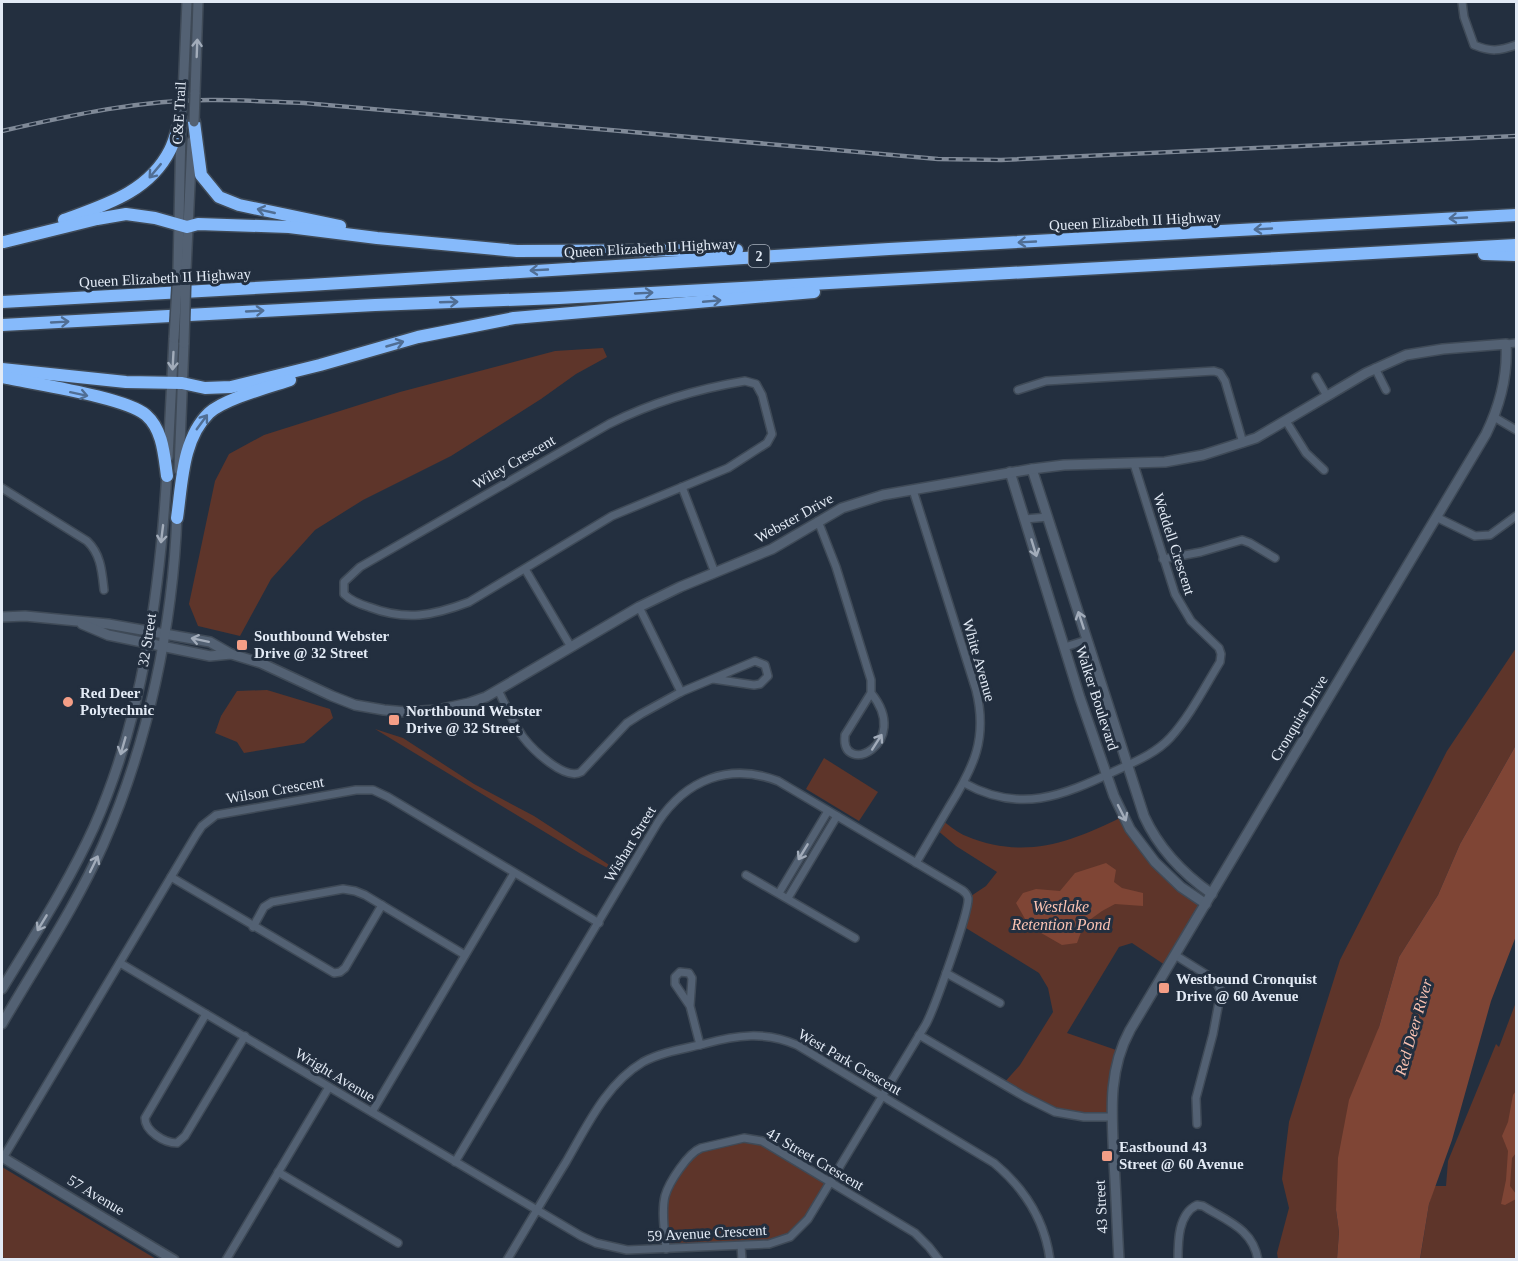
<svg xmlns="http://www.w3.org/2000/svg" width="1518" height="1261" font-family="Georgia,serif">
	<rect width="100%" height="100%" fill="#232f3f"/>
	<g fill="#5e352a">
		<path d="M603,348L607,357L576,374L541,399L451,456L363,500L315,530L271,579L240,636L198,626L189,604L215,481L229,454L264,435L400,392L555,351Z"/>
		<path d="M1516,648V745L1460,844L1438,895L1399,957L1379,1027L1336,1210L1339,1232L1337,1259H1278L1277,1253L1289,1208L1282,1179L1289,1122L1340,960L1447,751Z"/>
		<path d="M267,690L330,709L333,718L304,743L244,753L237,742L215,733L221,716L237,691Z"/>
		<path d="M375,729L403,738L474,784L534,816L617,870L615,872L581,854Z"/>
		<path d="M824,758L878,792L859,821L806,789Z"/>
		<path d="M1122,817L1132,837L1206,904L1168,967L1132,943L1119,947L1067,1033L1119,1051L1112,1117L1055,1112L1003,1084L1020,1065L1053,1012L1048,988L1039,973L961,925L968,898L986,886L997,872L956,846L937,830L943,821C950,826 958,833 966,836C1024,860 1069,843 1122,817Z"/>
		<path d="M1516,1002V1259L1420,1260L1429,1204L1434,1186H1446L1448,1161L1496,1044L1499,1047Z"/>
		<path d="M749,1138L830,1182L808,1219L783,1240L666,1249V1193L696,1150Z"/>
		<path d="M2,1167L156,1259L10,1260L2,1257Z"/>
	</g>
	<g fill="#7f4535">
		<path d="M1516,745V936L1491,1001L1452,1140L1429,1204L1420,1259H1337L1339,1232L1336,1210L1338,1158L1349,1100L1379,1027L1399,957L1438,895L1460,844Z"/>
		<path d="M1106,863L1116,870L1114,882L1122,888L1143,893V906L1115,904L1102,911L1084,924L1077,943L1062,945L1029,926L1016,903L1023,893L1036,889L1060,891L1075,873Z"/>
		<path d="M1516,1091V1153L1512,1158L1510,1186L1516,1194V1199L1505,1205L1501,1204L1506,1180L1508,1151L1502,1136L1508,1122L1513,1095Z"/>
	</g>
	<g fill="none" stroke-linecap="round" stroke-linejoin="round">
		<defs>
			<g id="street">
				<path d="M1462,2L1464,17L1474,45C1491,52 1499,51 1516,45"/>
				<path d="M1506,344L1516,343"/>
				<path d="M1375,368L1386,390"/>
				<path d="M1316,377L1327,396"/>
				<path d="M745,381L756,384L762,395L772,434L767,443L728,468L612,516L469,602C432,616 406,621 369,607C359,604 351,601 344,594V582L360,567L609,424C653,402 696,389 745,381Z"/>
				<path d="M1018,390L1046,381L1214,371L1220,373L1225,381L1243,443"/>
				<path d="M1494,417L1516,430"/>
				<path d="M1286,421L1306,453L1324,470"/>
				<path d="M682,487L715,573"/>
				<path d="M2,488L87,541C101,554 102,572 104,590"/>
				<path d="M913,490L976,690C988,738 974,767 949,807C938,826 927,844 916,863"/>
				<path d="M1436,517L1475,536L1490,535L1516,516"/>
				<path d="M1025,519L1048,517"/>
				<path d="M818,521L836,567L871,680V693L845,735C840,778 913,744 871,693"/>
				<path d="M1163,559L1201,552L1242,540L1250,543L1275,558"/>
				<path d="M525,569L571,647"/>
				<path d="M639,607L681,692"/>
				<path d="M1065,647L1087,640"/>
				<path d="M498,690C506,706 513,722 523,737C533,750 565,781 581,772L627,723L641,714L681,692L755,661L765,665L768,676L760,684L754,685L713,679"/>
				<path d="M964,783C1020,814 1062,796 1115,771C1134,762 1155,754 1170,738C1190,716 1204,688 1220,662L1221,654L1219,648L1191,621L1175,594L1134,464"/>
				<path d="M746,875L855,938"/>
				<path d="M171,877L334,973L340,972L345,968L382,905"/>
				<path d="M779,893L828,811"/>
				<path d="M788,898L837,816"/>
				<path d="M253,927L264,907L272,902L343,889L355,891L365,895L465,955"/>
				<path d="M1175,955L1215,980L1221,991L1213,1034L1196,1098L1197,1124"/>
				<path d="M120,963L581,1236L596,1243L627,1250L769,1244L790,1237L808,1219L926,1024C934,1009 970,910 968,898C967,894 965,892 962,890L778,781C729,762 686,780 658,822L455,1162"/>
				<path d="M946,973L1000,1003"/>
				<path d="M690,1006L675,984V977L680,972L689,973L692,978L690,1006L700,1045"/>
				<path d="M206,1014L145,1118C145,1131 164,1143 177,1143L185,1136L245,1036"/>
				<path d="M919,1035L1025,1097L1055,1112L1084,1117H1112"/>
				<path d="M372,1112L514,873"/>
				<path d="M3,1158L196,835L202,826L216,815L356,790H373L388,797L599,923"/>
				<path d="M278,1172L398,1243"/>
				<path d="M741,1246L742,1260"/>
				<path d="M666,1249C665,1233 661,1212 665,1196C669,1182 688,1153 701,1148L744,1138L762,1141L915,1233L929,1247L939,1260"/>
				<path d="M226,1260L329,1087"/>
				<path d="M507,1260C527,1227 546,1194 566,1162C587,1126 606,1084 643,1062C662,1052 683,1049 704,1044C736,1035 766,1031 797,1045L994,1163C1024,1188 1045,1221 1050,1260"/>
				<path d="M1178,1260C1178,1241 1178,1214 1197,1205L1203,1206C1227,1221 1253,1229 1258,1260"/>
			</g>
			<g id="secondary">
				<path d="M183,94L187,2"/>
				<path d="M195,94L198,2"/>
				<path d="M178,270L181,128"/>
				<path d="M186,270L192,141"/>
				<path d="M168,457L174,338"/>
				<path d="M1032,469L1144,816C1159,849 1182,873 1212,894"/>
				<path d="M179,470L184,343"/>
				<path d="M1010,472L1080,698L1114,796L1130,829L1155,862L1181,887L1206,904"/>
				<path d="M2,617L25,616L108,624L210,642L231,654L261,663L332,696L355,705L384,710L406,712L437,710L469,703L486,697L639,607L680,587L772,549L842,508L883,495L1032,469L1064,465L1165,462L1203,455L1256,438L1366,373L1406,355L1443,349L1506,344C1508,376 1500,405 1486,434L1130,1030C1107,1072 1112,1116 1114,1162C1116,1194 1117,1227 1119,1260"/>
				<path d="M82,624L108,635L210,656L231,654"/>
				<path d="M2,989C34,936 68,884 94,827C143,717 160,590 167,471"/>
				<path d="M2,1024C36,965 75,908 103,845C148,743 173,626 177,514"/>
				<path d="M2,1157L174,1260"/>
			</g>
			<g id="highway">
				<path d="M194,122L201,175L219,197L239,205L340,226"/>
				<path d="M64,220C105,205 149,192 170,150C175,140 177,129 181,119"/>
				<path d="M4,242L97,219L126,214L155,218L187,227L198,224L289,227L377,238L517,251L737,250"/>
				<path d="M1484,254L1516,255"/>
				<path d="M2,302L309,285L889,249L1516,215"/>
				<path d="M2,325L375,305L559,298L1516,245"/>
				<path d="M2,369L126,382L182,383L205,388L231,387L320,365L418,337L514,318L814,292"/>
				<path d="M2,377C33,384 125,397 146,415C163,430 164,455 167,476"/>
				<path d="M177,518C182,484 182,439 209,413C224,399 269,387 290,380"/>
			</g>
		</defs>
		<use href="#street" stroke="#3f4a57" stroke-width="10"/>
		<use href="#secondary" stroke="#3f4a57" stroke-width="12"/>
		<use href="#highway" stroke="#3f4a57" stroke-width="15"/>
		<use href="#street" stroke="#536173" stroke-width="7"/>
		<use href="#secondary" stroke="#536173" stroke-width="9"/>
		<use href="#highway" stroke="#86bafb" stroke-width="12"/>
		<defs>
			<path id="rail" d="M2,131C72,115 143,99 216,100C246,100 275,102 304,103L938,159L1001,160L1516,136"/>
		</defs>
		<use href="#rail" stroke="#7f8997" stroke-width="4.5"/>
		<use href="#rail" stroke="#232f3f" stroke-width="2" stroke-dasharray="7" stroke-linecap="butt"/>
		<defs>
			<g id="secondary-bridge">
				<path d="M181,119L183,94"/>
				<path d="M194,122L195,94"/>
				<path d="M174,338L178,270"/>
				<path d="M184,343L186,270"/>
			</g>
		</defs>
		<use href="#secondary-bridge" stroke="#3f4a57" stroke-width="12" stroke-linecap="butt"/>
		<use href="#secondary-bridge" stroke="#536173" stroke-width="9"/>
	</g>
	<defs><path id="oneway-shaft" d="M-6 0H5M1.5-3L5.5 0L1.5 3" fill="none" stroke-width="1.6" stroke-linecap="round" stroke-linejoin="round" transform="scale(1.5)"/></defs>
	<g stroke="#a2acba">
		<use href="#oneway-shaft" transform="translate(197 48) rotate(-88)"/>
		<use href="#oneway-shaft" transform="translate(173 361) rotate(93)"/>
		<use href="#oneway-shaft" transform="translate(162 534) rotate(97)"/>
		<use href="#oneway-shaft" transform="translate(1034 548) rotate(73)"/>
		<use href="#oneway-shaft" transform="translate(1081 620) rotate(-108)"/>
		<use href="#oneway-shaft" transform="translate(200 640) rotate(-168)"/>
		<use href="#oneway-shaft" transform="translate(877 742) rotate(-57)"/>
		<use href="#oneway-shaft" transform="translate(123 746) rotate(106)"/>
		<use href="#oneway-shaft" transform="translate(1122 813) rotate(63)"/>
		<use href="#oneway-shaft" transform="translate(803 852) rotate(121)"/>
		<use href="#oneway-shaft" transform="translate(94 864) rotate(-64)"/>
		<use href="#oneway-shaft" transform="translate(42 923) rotate(121)"/>
	</g>
	<g stroke="#506e94">
		<use href="#oneway-shaft" transform="translate(155 171) rotate(130)"/>
		<use href="#oneway-shaft" transform="translate(266 211) rotate(-167)"/>
		<use href="#oneway-shaft" transform="translate(1458 218) rotate(177)"/>
		<use href="#oneway-shaft" transform="translate(1263 229) rotate(177)"/>
		<use href="#oneway-shaft" transform="translate(1027 242) rotate(177)"/>
		<use href="#oneway-shaft" transform="translate(539 270) rotate(177)"/>
		<use href="#oneway-shaft" transform="translate(644 293) rotate(-3)"/>
		<use href="#oneway-shaft" transform="translate(712 301) rotate(-5)"/>
		<use href="#oneway-shaft" transform="translate(449 302) rotate(-2)"/>
		<use href="#oneway-shaft" transform="translate(255 311) rotate(-3)"/>
		<use href="#oneway-shaft" transform="translate(60 322) rotate(-3)"/>
		<use href="#oneway-shaft" transform="translate(395 344) rotate(-16)"/>
		<use href="#oneway-shaft" transform="translate(79 394) rotate(12)"/>
		<use href="#oneway-shaft" transform="translate(202 422) rotate(-54)"/>
	</g>
	<g fill="#f49e86" stroke="#232f3f" stroke-width="2">
		<rect x="236" y="639" width="12" height="12" rx="3"/>
		<circle cx="68" cy="702" r="6"/>
		<rect x="388" y="714" width="12" height="12" rx="3"/>
		<rect x="1158" y="982" width="12" height="12" rx="3"/>
		<rect x="1101" y="1150" width="12" height="12" rx="3"/>
	</g>
	<g text-anchor="middle" stroke-width="6" stroke-linejoin="round" paint-order="stroke">
		<rect fill="#232f3f" stroke="#a9b2be" stroke-width="1.5" x="748.5" y="245" width="21" height="22" rx="4.5"/>
		<g font-size="14" font-weight="bold" fill="#e2eaf5">
			<text x="759" y="261">2</text>
		</g>
		<g font-size="15" fill="#e2eaf5" stroke="#232f3f">
			<text transform="translate(179 113) rotate(-87)" y="5">C&amp;E Trail</text>
			<text transform="translate(1135 221) rotate(-3)" y="5">Queen Elizabeth II Highway</text>
			<text transform="translate(650 248) rotate(-3)" y="5">Queen Elizabeth II Highway</text>
			<text transform="translate(165 278) rotate(-3)" y="5">Queen Elizabeth II Highway</text>
			<text transform="translate(514 462) rotate(-30)" y="5">Wiley Crescent</text>
			<text transform="translate(794 518) rotate(-29)" y="5">Webster Drive</text>
			<text transform="translate(1174 544) rotate(72)" y="5">Weddell Crescent</text>
			<text transform="translate(147 640) rotate(-81)" y="5">32 Street</text>
			<text transform="translate(979 660) rotate(74)" y="5">White Avenue</text>
			<text transform="translate(1097 698) rotate(72)" y="5">Walker Boulevard</text>
			<text transform="translate(1299 718) rotate(-59)" y="5">Cronquist Drive</text>
			<text transform="translate(275 790) rotate(-10)" y="5">Wilson Crescent</text>
			<text transform="translate(630 844) rotate(-59)" y="5">Wishart Street</text>
			<text transform="translate(850 1062) rotate(30)" y="5">West Park Crescent</text>
			<text transform="translate(335 1075) rotate(31)" y="5">Wright Avenue</text>
			<text transform="translate(815 1159) rotate(30)" y="5">41 Street Crescent</text>
			<text transform="translate(96 1195) rotate(31)" y="5">57 Avenue</text>
			<text transform="translate(1101 1207) rotate(-93)" y="5">43 Street</text>
			<text transform="translate(707 1233) rotate(-3)" y="5">59 Avenue Crescent</text>
		</g>
		<g font-size="15" font-weight="bold" fill="#e2eaf5" stroke="#232f3f" text-anchor="start">
			<text x="254" y="641">Southbound Webster<tspan x="254" dy="17">Drive @ 32 Street</tspan></text>
			<text x="80" y="698">Red Deer<tspan x="80" dy="17">Polytechnic</tspan></text>
			<text x="406" y="716">Northbound Webster<tspan x="406" dy="17">Drive @ 32 Street</tspan></text>
			<text x="1176" y="984">Westbound Cronquist<tspan x="1176" dy="17">Drive @ 60 Avenue</tspan></text>
			<text x="1119" y="1152">Eastbound 43<tspan x="1119" dy="17">Street @ 60 Avenue</tspan></text>
		</g>
		<g font-size="16" font-style="italic" fill="#fbc3b3" stroke="#232f3f">
			<text x="1061" y="912">Westlake<tspan x="1061" dy="18">Retention Pond</tspan></text>
			<text transform="translate(1413 1027) rotate(-74)" y="6">Red Deer River</text>
		</g>
	</g>
	<rect width="1518" height="1261" fill="none" stroke="#e2eaf5" stroke-width="6"/>
</svg>
